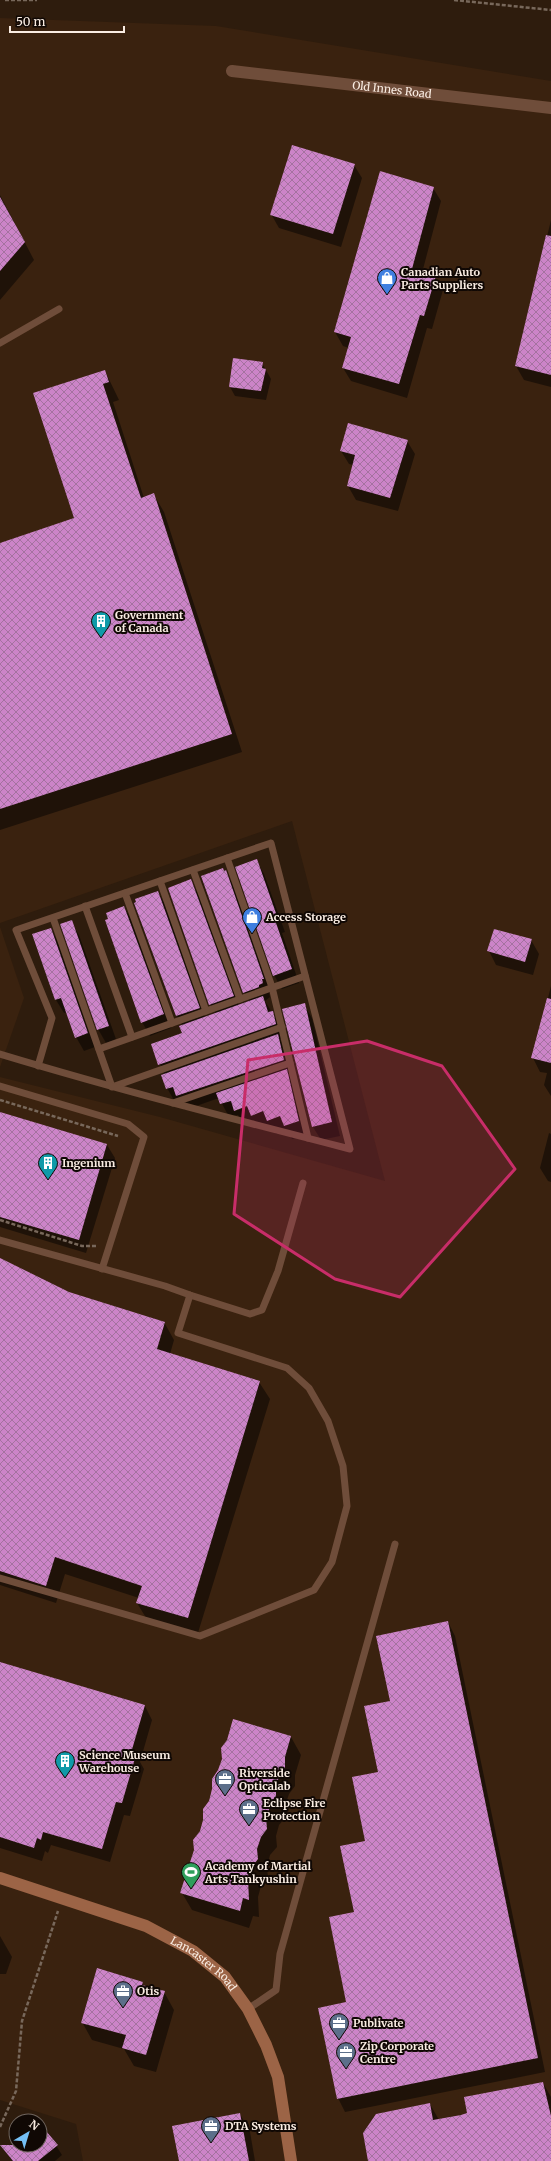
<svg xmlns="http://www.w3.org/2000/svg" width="551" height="2161" font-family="Merriweather,serif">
	<defs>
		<pattern id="building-cross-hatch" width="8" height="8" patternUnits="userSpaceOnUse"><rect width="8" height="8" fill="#cc84c8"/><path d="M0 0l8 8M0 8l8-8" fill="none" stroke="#a572a0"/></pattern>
	</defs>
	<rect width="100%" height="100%" fill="#2e1c0d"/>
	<g fill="#3a220f">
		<path d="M0,18L216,26L551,81V2161H83L76,2124L0,2100V1077L160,1117L385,1181L292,821L0,923Z"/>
		<path d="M0,927L24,998L0,1067Z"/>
	</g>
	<g fill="#0007" fill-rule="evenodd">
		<path d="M354,165L362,178L341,247L279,228L271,214Z"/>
		<path d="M381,172L433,188L441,201L422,273L435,277L443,290L432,329L427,328L407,398L351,381L343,368L349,348L343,346L335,332Z"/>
		<path d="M0,195L34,260L0,300Z"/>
		<path d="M551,220V387L524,380L516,366Z"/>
		<path d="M262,363L271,379L266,400L235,396L230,387Z"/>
		<path d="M105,371L119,400L113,402L144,498L154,495L164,512L242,752L0,830V544L76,519Z"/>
		<path d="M407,441L415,454L398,511L356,500L348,486L353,465L349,464L341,451Z"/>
		<path d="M256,860L264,874L285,932L282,933L299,983L282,989L274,975Z"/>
		<path d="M225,871L233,885L271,993H269L270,997L265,1001L280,1026L283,1038L280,1039L285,1048L291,1073L288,1074L294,1084L306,1135L292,1139L287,1130L276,1134L270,1125L259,1129L254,1120L243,1124L238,1115L229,1117L219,1098L185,1110L175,1102L167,1088L165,1075L152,1045L183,1034V1026L177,1016L135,903L158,892L166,906L205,1018L216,1014L210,1004L191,881L198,894L239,1006L250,1002L244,992L224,872ZM252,1103V1105L235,1111V1109Z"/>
		<path d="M124,907L132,921L171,1028L150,1036L142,1022Z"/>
		<path d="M71,922L79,935L116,1039L106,1043L98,1029Z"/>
		<path d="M51,929L58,942L95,1047L84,1051L76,1037L67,1012L64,1013L56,1000L33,935Z"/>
		<path d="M531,940L539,954L533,975L496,965L489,951Z"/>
		<path d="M551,986V1096L544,1085L547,1073L540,1072L533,1058Z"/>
		<path d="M304,1005L312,1018L340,1136L321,1140L313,1127L284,1010Z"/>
		<path d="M0,1113L107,1145L115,1158L86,1253L0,1227Z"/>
		<path d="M549,1133L551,1134V1182L548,1181L540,1168Z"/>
		<path d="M0,1259L68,1293L164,1322L174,1340L170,1354L259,1382L270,1399L197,1636L148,1621L137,1603L139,1598L65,1574L56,1603L0,1585Z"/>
		<path d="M448,1622L455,1636L545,2072L345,2112L338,2098L355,1912L379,1773Z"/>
		<path d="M0,1663L145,1706L152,1720L140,1762L144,1769L130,1816L124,1815L110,1862L51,1845L48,1853L45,1851L42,1861L0,1848Z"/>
		<path d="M291,1737L301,1755L295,1775V1786L289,1794L285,1806L286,1817L279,1825L276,1836L277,1847L270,1855L267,1867L268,1877L261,1886L258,1897L259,1917L253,1916L249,1928L192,1910L182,1893Z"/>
		<path d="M0,1936L12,1957L6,1974H0Z"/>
		<path d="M142,1983L144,1986L164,1992L174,2010L156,2072L134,2066L124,2049L92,2040L82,2022Z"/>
		<path d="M543,2083L551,2097V2161H369L430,2104L439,2120L461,2116Z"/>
		<path d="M240,2114L250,2132L255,2161H180Z"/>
		<path d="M40,2126L45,2128L62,2155L55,2161H12L5,2150L14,2142L13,2140L16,2137V2145H40Z"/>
	</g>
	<g fill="url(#building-cross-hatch)">
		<path d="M292,145L355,164L333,234L270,215Z"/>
		<path d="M380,171L434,187L412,269L436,276L424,316L420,315L399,384L342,368L351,337L334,332Z"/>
		<path d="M0,197L25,242L0,271Z"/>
		<path d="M546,235L551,236V375L515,366Z"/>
		<path d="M233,358L263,362L262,368L266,369L261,391L229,387Z"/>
		<path d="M105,370L109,382L103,384L141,498L154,493L232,734L0,809V543L74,518L33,393Z"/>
		<path d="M348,423L408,440L390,498L347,486L355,455L340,451Z"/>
		<path d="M257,859L278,919L275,920L292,969L273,976L235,867Z"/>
		<path d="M223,868L224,871L226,870L264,979H262L263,983L259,985V987L243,993L201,876Z"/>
		<path d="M191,879L234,996L209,1005L168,888Z"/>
		<path d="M158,891L200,1008L176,1016L134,903L136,902L135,899Z"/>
		<path d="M124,906L164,1014L141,1023L105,920L108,919L106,913Z"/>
		<path d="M72,920L109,1026L97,1030L60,924Z"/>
		<path d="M51,928L88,1033L75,1038L61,998L55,1000L32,934Z"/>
		<path d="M494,929L532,939L525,962L487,951Z"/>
		<path d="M263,996L268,1012L273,1011L276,1024L158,1065L151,1044L182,1033L179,1026Z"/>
		<path d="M547,998L551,999V1063L531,1058Z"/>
		<path d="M305,1003L332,1122L312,1127L282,1009Z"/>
		<path d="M278,1034L284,1060L176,1096L173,1087L166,1089L161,1075Z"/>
		<path d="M287,1069L299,1121L284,1126L280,1116L267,1121L263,1111L251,1116L247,1106L234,1111L231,1101L220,1104L216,1093Z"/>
		<path d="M0,1112L107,1144L79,1240L0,1217Z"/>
		<path d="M0,1258L69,1292L165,1322L157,1349L260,1381L188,1618L136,1603L142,1586L55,1557L46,1586L0,1571Z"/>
		<path d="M448,1621L538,2058L337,2099L318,2008L346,2002L329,1917L354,1912L340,1846L365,1841L352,1777L378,1772L364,1706L390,1701L376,1636Z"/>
		<path d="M0,1662L145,1705L131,1753L136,1755L122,1803L116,1802L102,1849L43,1832L41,1840L37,1838L34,1848L0,1837Z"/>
		<path d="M233,1719L291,1736L285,1757V1768L279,1776L276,1788V1798L270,1807L266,1818L267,1829L261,1837L257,1849L258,1859L251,1868L248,1879L249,1900L243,1898L240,1911L180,1893L194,1850L193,1840L200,1831L203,1820V1809L209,1801L212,1789V1779L218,1770L222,1759L221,1748L227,1740Z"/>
		<path d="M97,1968L143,1982L142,1985L165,1991L146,2055L122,2048L126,2035L81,2023Z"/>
		<path d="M543,2082L551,2116V2161H368L363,2133L376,2114L430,2103L433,2120L461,2115L467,2113L464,2097Z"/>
		<path d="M240,2113L249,2161H179L172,2126Z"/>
		<path d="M40,2124L58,2145L38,2161H13L0,2145H40Z"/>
	</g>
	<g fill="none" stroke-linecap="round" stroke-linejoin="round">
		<g stroke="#78685b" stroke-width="2.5" stroke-dasharray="4 2" stroke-linecap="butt">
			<path d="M5,0H37"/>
			<path d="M454,0L551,10"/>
			<path d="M0,1100L118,1136"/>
			<path d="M0,1220L82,1246H98"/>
			<path d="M0,2127L16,2091L22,2021L58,1911"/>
		</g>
		<g stroke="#6f4d3a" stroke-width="7">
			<path d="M0,343L59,309"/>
			<path d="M227,858L272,987L308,1138"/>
			<path d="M193,870L240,999"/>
			<path d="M160,881L206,1011"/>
			<path d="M125,893L172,1023"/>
			<path d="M85,906L132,1037"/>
			<path d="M53,918L112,1087L282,1027"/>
			<path d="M99,1049L305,976"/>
			<path d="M0,1054C116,1089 233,1119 350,1149L271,843L16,930L52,1018L38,1066"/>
			<path d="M0,1086L128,1124L144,1137L102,1269"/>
			<path d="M173,1103L290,1063"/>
			<path d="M0,1240L165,1286L190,1295L250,1314L262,1310L278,1271L303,1183"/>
			<path d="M0,1578L200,1636L314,1590L332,1562L347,1506L343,1466L328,1421L309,1388L287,1368L178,1333L190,1295"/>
			<path d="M248,2009L276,1990L280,1954L395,1544"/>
		</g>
		<path stroke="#6f4d3a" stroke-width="12" id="s1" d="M232,71L551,108"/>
		<path stroke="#9c6446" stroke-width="12" id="s2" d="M0,1878L146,1926L193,1951L225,1977L248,2009L266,2045L278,2077L291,2161"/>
	</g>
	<path fill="#c82d69" fill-opacity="0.2" stroke="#c82d69" stroke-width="3" stroke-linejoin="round" d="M367,1041L442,1066L515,1169L400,1297L335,1279L234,1214L248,1060Z"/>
	<defs>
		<symbol id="shop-pin" viewBox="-11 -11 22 30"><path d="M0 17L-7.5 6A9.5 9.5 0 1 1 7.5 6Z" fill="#3f7fe0" stroke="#100804"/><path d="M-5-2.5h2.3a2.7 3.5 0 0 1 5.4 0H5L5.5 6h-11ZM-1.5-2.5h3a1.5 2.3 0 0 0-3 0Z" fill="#fff"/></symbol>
		<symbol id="building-pin" viewBox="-11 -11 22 30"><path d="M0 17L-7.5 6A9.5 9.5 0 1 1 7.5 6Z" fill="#0f9aa8" stroke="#100804"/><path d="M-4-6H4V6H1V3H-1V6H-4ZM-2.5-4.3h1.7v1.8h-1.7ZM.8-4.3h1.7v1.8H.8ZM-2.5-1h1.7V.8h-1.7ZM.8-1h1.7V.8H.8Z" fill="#fff"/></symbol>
		<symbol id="office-pin" viewBox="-11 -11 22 30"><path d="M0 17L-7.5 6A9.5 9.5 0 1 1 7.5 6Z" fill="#5c6f8a" stroke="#100804"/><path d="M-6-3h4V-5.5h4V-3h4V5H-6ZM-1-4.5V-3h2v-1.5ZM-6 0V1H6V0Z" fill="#fff"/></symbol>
		<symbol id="stadium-pin" viewBox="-11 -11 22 30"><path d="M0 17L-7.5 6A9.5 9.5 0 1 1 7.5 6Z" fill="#2e9e5b" stroke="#100804"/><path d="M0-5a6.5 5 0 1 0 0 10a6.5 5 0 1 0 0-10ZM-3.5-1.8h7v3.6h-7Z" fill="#fff"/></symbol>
	</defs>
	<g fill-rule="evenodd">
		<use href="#shop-pin" x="376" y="267" width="22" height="30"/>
		<use href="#building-pin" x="90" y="610" width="22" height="30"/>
		<use href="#shop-pin" x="241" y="906" width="22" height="30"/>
		<use href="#building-pin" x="37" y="1152" width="22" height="30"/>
		<use href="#building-pin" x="54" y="1750" width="22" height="30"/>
		<use href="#office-pin" x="214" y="1768" width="22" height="30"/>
		<use href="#office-pin" x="238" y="1798" width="22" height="30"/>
		<use href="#stadium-pin" x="180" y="1861" width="22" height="30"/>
		<use href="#office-pin" x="112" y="1980" width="22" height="30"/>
		<use href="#office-pin" x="328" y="2012" width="22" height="30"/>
		<use href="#office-pin" x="335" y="2041" width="22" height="30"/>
		<use href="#office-pin" x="200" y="2115" width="22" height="30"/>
	</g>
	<g text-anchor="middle" stroke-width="4" stroke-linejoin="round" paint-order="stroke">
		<g font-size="11" fill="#faede3" stroke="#100804">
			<text dy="4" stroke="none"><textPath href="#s1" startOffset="161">Old Innes Road</textPath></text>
			<text dy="4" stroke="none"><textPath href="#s2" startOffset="223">Lancaster Road</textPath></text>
		</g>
		<g font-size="11" font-weight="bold" fill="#faede3" stroke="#100804" text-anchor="start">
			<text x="401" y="276">Canadian Auto<tspan x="401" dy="13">Parts Suppliers</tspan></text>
			<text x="115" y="619">Government<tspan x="115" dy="13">of Canada</tspan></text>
			<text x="266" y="921">Access Storage</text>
			<text x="62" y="1167">Ingenium</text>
			<text x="79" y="1759">Science Museum<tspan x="79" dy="13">Warehouse</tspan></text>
			<text x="239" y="1777">Riverside<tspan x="239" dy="13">Opticalab</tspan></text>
			<text x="263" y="1807">Eclipse Fire<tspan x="263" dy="13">Protection</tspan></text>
			<text x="205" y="1870">Academy of Martial<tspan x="205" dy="13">Arts Tankyushin</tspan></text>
			<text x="137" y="1995">Otis</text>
			<text x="353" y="2027">Publivate</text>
			<text x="360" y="2050">Zip Corporate<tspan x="360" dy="13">Centre</tspan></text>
			<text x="225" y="2130">DTA Systems</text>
		</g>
	</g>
	<g transform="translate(28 2133) rotate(38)"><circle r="19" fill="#100804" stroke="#6e645d"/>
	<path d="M0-3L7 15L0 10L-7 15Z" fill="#75c0f6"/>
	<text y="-6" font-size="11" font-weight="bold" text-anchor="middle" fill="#faede3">N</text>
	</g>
	<path d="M10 26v6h114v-6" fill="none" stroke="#faede3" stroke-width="2"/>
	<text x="16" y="26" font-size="12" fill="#faede3" stroke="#100804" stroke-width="3" paint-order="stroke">50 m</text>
</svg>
